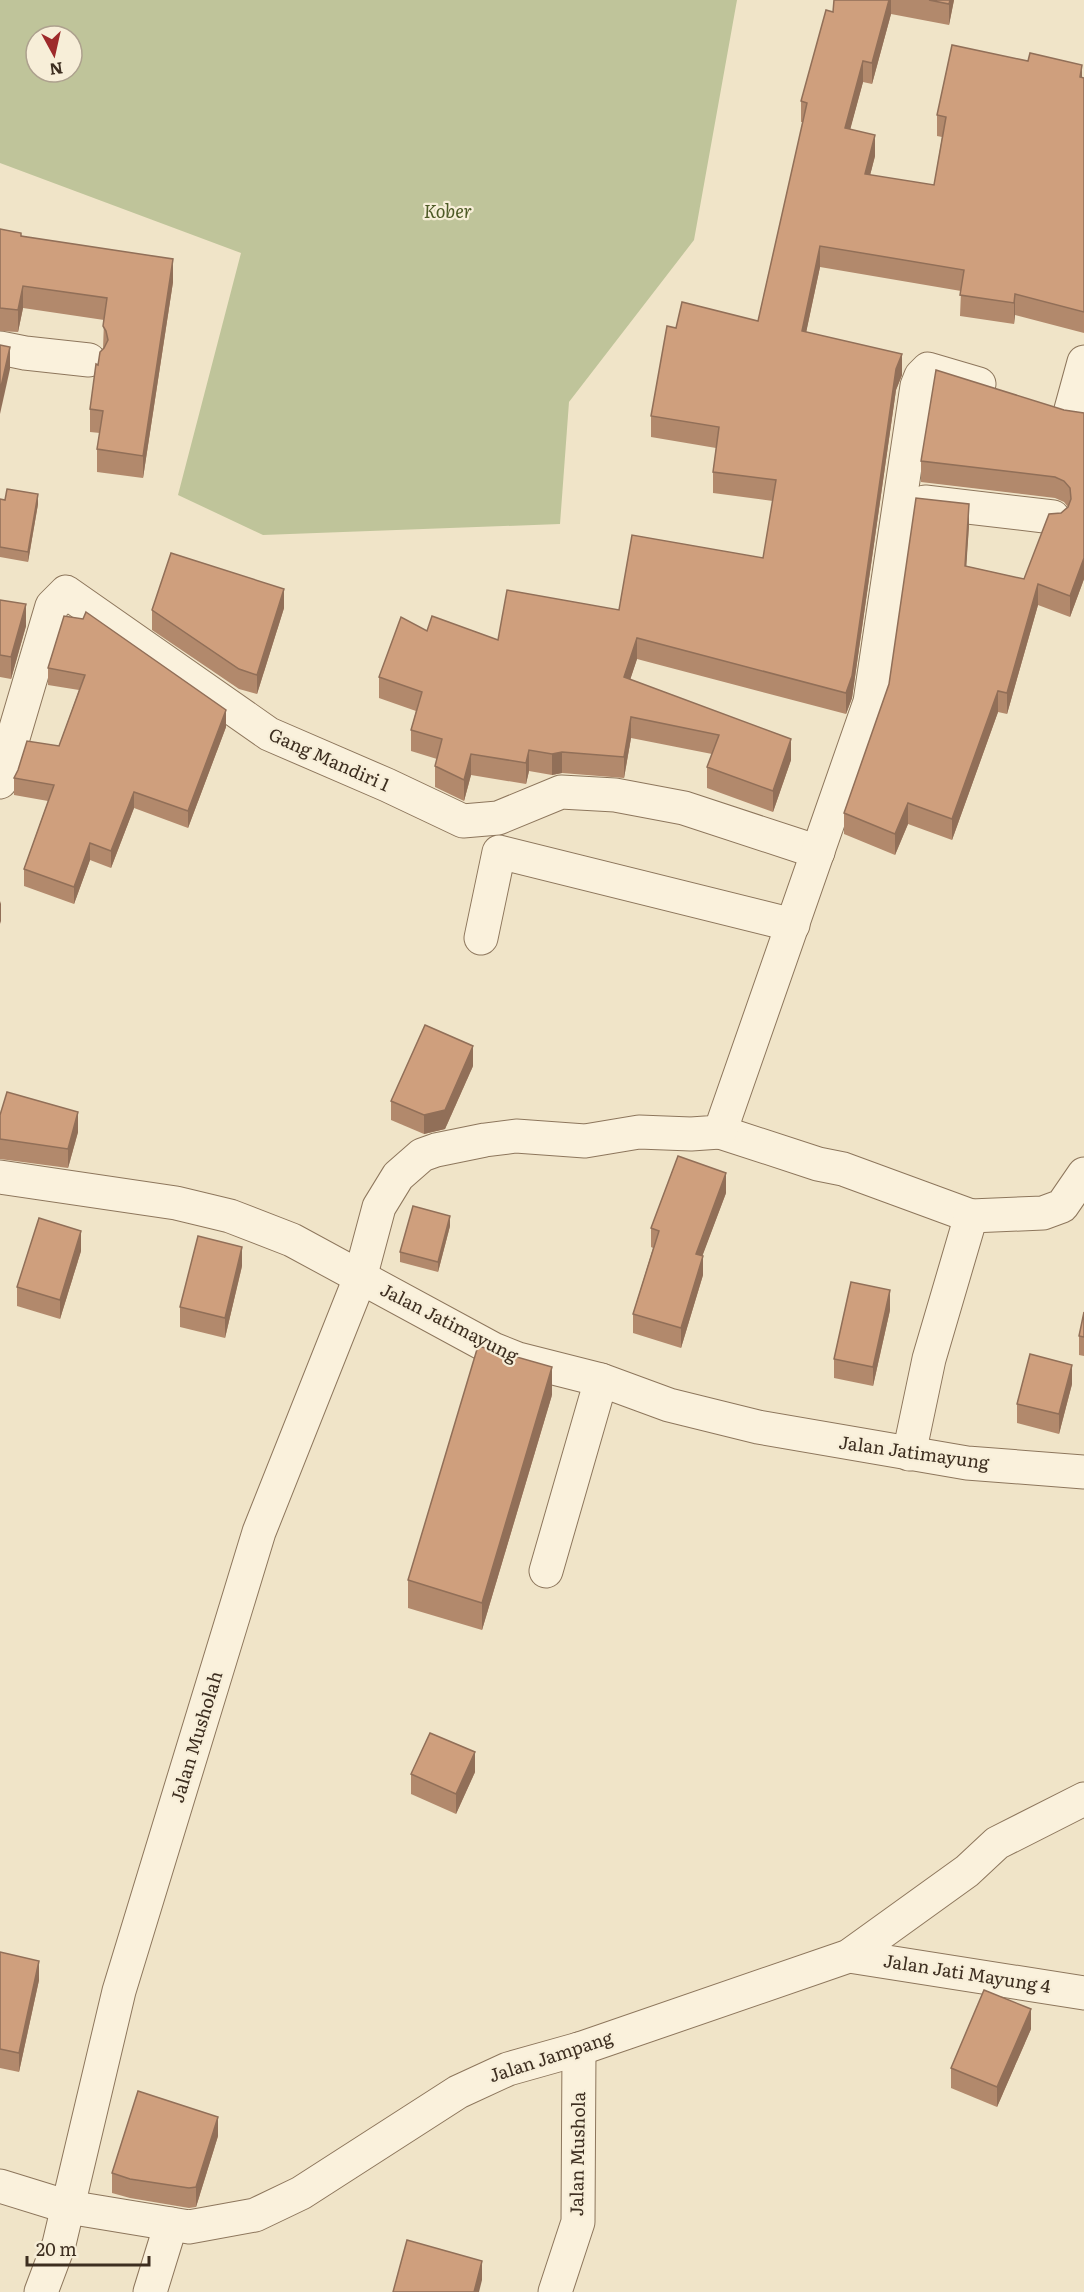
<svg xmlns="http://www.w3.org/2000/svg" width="1084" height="2292" font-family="Literata,serif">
	<rect width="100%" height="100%" fill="#f0e4c8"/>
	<path fill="#bfc49a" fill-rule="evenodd" d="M0,0H737L694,240L569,402L560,524L263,535L178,495L241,253L0,163ZM36,36H72V72H36Z"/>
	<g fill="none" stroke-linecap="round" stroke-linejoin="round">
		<defs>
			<g id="minor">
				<path d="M0,348L25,353L89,360"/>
				<path d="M1070,413L1084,362"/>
				<path d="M925,502L1053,517"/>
				<path d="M0,782L52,606L66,592L269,734L387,785L463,821L498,818L561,792L615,795L684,808L818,852"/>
				<path d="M481,938L499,852L793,925"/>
				<path d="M720,1132L818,1164L843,1169L971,1216"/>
				<path d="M0,1177L176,1203L230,1216L292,1240L493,1349L518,1359L601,1380L669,1405L758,1427L967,1463L1084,1472"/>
				<path d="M909,1454L929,1359L971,1216L1043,1213L1062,1206L1084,1174"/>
				<path d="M546,1571L601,1380"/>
				<path d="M849,1956L1084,1993"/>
				<path d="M0,2186L68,2207L189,2227L255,2215L301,2193L458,2092L508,2069L579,2049L849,1956L967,1871L997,1843L1084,1799"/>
				<path d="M41,2292L59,2244L119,1991L259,1532L360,1278L379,1207L398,1176L422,1155L436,1150L485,1140L516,1136L585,1141L639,1132L691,1134L720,1132L870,702L917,386L921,376L928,369L979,384"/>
				<path d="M150,2292L171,2224"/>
				<path d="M555,2292L578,2222L579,2049"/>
			</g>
		</defs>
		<use href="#minor" stroke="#8d765c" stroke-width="35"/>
		<use href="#minor" stroke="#faf1dc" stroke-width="33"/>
	</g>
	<g fill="#b2896c">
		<path d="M834,0H954L949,25L891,14L872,84L863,82L850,129L875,156L870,175L934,185L942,137L937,136V115L1082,78H1084V333L1015,315L1014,324L960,316L961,291L820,267L806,332L902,375L896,390L852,698L846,714L637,659L630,680L791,760L773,812L707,788V767L712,754L631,738L624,778L562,773L552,775L529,771L526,784L471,775L464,801L435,787V766L437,759L411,751V730L416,711L379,698V677L427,631L498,640L619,610L763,558L773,501L713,493V472L716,448L651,437V416L676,328L758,321L803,122H801V101L833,12Z"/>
		<path d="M0,229L173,282L143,478L97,472V449L100,433L90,432V409L98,365L103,349L104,320L23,308L18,332L0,331Z"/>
		<path d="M1064,410L1084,413V579L1070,617L1038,605L1007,714L998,712L952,840L908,824L895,855L844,834V813L969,525L966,566L1024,579L1061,513L1068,507L1064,502L1055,498L921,482V461Z"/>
		<path d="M0,499L38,504L28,562L0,557Z"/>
		<path d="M0,600L26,626L11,679L0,677Z"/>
		<path d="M284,608L257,694L239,689L152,630V610Z"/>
		<path d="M64,616L226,727L188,828L134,808L111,868L90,860L74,904L24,886V869L48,801L14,795V778L59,746L79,690L48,685V668Z"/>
		<path d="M473,1066L445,1129L424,1134L391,1120V1101Z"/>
		<path d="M0,1115L78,1132L68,1168L0,1159Z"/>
		<path d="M726,1193L702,1256L703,1275L681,1348L633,1333V1314L653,1248L651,1247V1228Z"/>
		<path d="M450,1226L438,1272L400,1262V1252Z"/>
		<path d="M81,1251L60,1319L17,1306V1287Z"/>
		<path d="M242,1266L225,1338L180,1327V1307Z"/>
		<path d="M890,1310L873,1386L834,1378V1359Z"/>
		<path d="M1084,1312V1356L1079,1355V1336Z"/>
		<path d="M1072,1384L1059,1434L1017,1423V1404Z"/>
		<path d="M552,1395L482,1630L408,1608V1580Z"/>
		<path d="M475,1772L456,1814L411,1794V1774Z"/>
		<path d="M0,1952L39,1980L19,2072L0,2068Z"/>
		<path d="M1031,2029L997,2107L951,2088V2068Z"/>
		<path d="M218,2136L196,2207L189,2208L130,2198L112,2193V2173Z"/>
	</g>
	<g fill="#916f58">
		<path d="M889,0H891V14L872,84V63Z"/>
		<path d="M950,0H954L949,25V4Z"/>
		<path d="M863,61V82L845,149V128Z"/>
		<path d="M1082,65V86L1080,77Z"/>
		<path d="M875,135V156L865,195V174Z"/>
		<path d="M820,246V267L802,352V331Z"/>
		<path d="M173,259V282L143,478V456Z"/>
		<path d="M23,286V308L18,332V310Z"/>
		<path d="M1015,294V315L1014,324V303Z"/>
		<path d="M10,347V369L0,414V391Z"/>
		<path d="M902,354V375L896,390L852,698L846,714V693L896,369Z"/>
		<path d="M38,494V504L28,562V552Z"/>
		<path d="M969,504V525L965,587V566Z"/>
		<path d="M1084,558V579L1070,617V596Z"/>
		<path d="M1038,584V605L1007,714V693Z"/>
		<path d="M284,589V608L257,694V675Z"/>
		<path d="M26,604V626L11,679V657Z"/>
		<path d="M637,638V659L624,698V677Z"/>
		<path d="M998,691V712L952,840V819Z"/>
		<path d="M226,710V727L188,828V811Z"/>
		<path d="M631,717V738L624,778V757Z"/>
		<path d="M791,739V760L773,812V791Z"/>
		<path d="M529,750V771L526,784V763Z"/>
		<path d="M562,752V773L552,775V754Z"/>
		<path d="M471,754V775L464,801V780Z"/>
		<path d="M134,792V808L111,868V851Z"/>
		<path d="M908,803V824L895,855V834Z"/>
		<path d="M90,843V860L74,904V887Z"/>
		<path d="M1,901V921L0,924V904Z"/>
		<path d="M473,1046V1066L445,1129L424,1134V1115Z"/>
		<path d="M78,1112V1132L68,1168V1149Z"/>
		<path d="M726,1173V1193L696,1273V1254Z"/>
		<path d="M450,1216V1226L438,1272V1262Z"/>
		<path d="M81,1231V1251L60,1319V1300Z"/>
		<path d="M242,1247V1266L225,1338V1318Z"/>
		<path d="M703,1256V1275L681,1348V1328Z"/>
		<path d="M890,1290V1310L873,1386V1367Z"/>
		<path d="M1072,1365V1384L1059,1434V1414Z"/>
		<path d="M552,1367V1395L482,1630V1603Z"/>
		<path d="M475,1752V1772L456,1814V1794Z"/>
		<path d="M39,1961V1980L19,2072V2053Z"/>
		<path d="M1031,2009V2029L997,2107V2087Z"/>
		<path d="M218,2117V2136L196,2207V2187Z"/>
		<path d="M482,2261V2280L479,2292H474Z"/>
	</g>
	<g fill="#cf9f7d" stroke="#916f58" stroke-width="1.5">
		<path d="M834,0H889L872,63L863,61L845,128L875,135L865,174L934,185L946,117L937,115L952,45L1028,61L1030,53L1082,65L1080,77L1084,78V312L1015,294L1014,303L960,295L964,270L820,246L802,331L902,354L896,369L852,676L846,693L637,638L624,677L791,739L773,791L707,767L719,735L631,717L624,757L562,752L552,754L529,750L526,763L471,754L464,780L435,766L442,739L411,730L422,692L379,677L401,617L427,631L432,616L498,640L507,590L619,610L632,535L763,558L776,480L713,472L719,427L651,416L667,326L676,328L682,302L758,321L807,103L801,101L826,10L833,12Z"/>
		<path d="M929,0H950L949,4Z"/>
		<path d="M0,229L21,233V236L173,259L143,456L97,449L103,411L90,409L96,364L98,365L100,352L104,348L108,340L106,331L103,326L107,298L23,286L18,310L0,308Z"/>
		<path d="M0,345L10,347L0,391Z"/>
		<path d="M936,370L1064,410L1084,413V558L1070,596L1038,584L1007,693L998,691L952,819L908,803L895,834L844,813L889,684L916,498L969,504L965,566L1024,579L1049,514L1061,513L1068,507L1071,499L1070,488L1064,481L1055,477L921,461Z"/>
		<path d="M7,489L38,494L28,552L0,547V499L5,500Z"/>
		<path d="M171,553L284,589L257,675L239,669L152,610Z"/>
		<path d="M0,600L26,604L11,657L0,655Z"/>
		<path d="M86,612L226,710L188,811L134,792L111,851L90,843L74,887L24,869L54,785L14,778L18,770L27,741L59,746L85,675L48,668L64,616L83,619Z"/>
		<path d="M425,1025L473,1046L445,1110L424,1115L391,1101Z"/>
		<path d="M7,1092L78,1112L68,1149L0,1139V1115Z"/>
		<path d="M678,1156L726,1173L696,1254L703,1256L681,1328L633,1314L659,1231L651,1228Z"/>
		<path d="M413,1206L450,1216L438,1262L400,1252Z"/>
		<path d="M39,1218L81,1231L60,1300L17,1287Z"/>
		<path d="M198,1236L242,1247L225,1318L180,1307Z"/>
		<path d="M851,1282L890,1290L873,1367L834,1359Z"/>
		<path d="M1084,1312V1337L1079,1336Z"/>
		<path d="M478,1346L552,1367L482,1603L408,1580Z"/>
		<path d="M1030,1354L1072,1365L1059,1414L1017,1404Z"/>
		<path d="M430,1733L475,1752L456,1794L411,1774Z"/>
		<path d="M0,1952L39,1961L19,2053L0,2049Z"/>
		<path d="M984,1990L1031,2009L997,2087L951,2068Z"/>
		<path d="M138,2091L218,2117L196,2187L189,2188L130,2179L112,2173Z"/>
		<path d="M407,2240L482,2261L474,2292H393Z"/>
	</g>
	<g text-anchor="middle" stroke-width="4.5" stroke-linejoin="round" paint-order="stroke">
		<g font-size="18" font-style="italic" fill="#4d5a26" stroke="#f7eed8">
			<text x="448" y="218">Kober</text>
		</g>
		<g font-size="18" fill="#3d2e20" stroke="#f7eed8">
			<text transform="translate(329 760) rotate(24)" y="6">Gang Mandiri 1</text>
			<text transform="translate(449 1323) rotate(27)" y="6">Jalan Jatimayung</text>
			<text transform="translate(914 1453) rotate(8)" y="6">Jalan Jatimayung</text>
			<text transform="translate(197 1737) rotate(-73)" y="6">Jalan Musholah</text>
			<text transform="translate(967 1974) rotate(9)" y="6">Jalan Jati Mayung 4</text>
			<text transform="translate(551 2057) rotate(-18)" y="6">Jalan Jampang</text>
			<text transform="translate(578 2154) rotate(-89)" y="6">Jalan Mushola</text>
		</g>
	</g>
	<g transform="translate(54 54) rotate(172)"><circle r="28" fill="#f7eed8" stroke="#ada18e" stroke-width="1.5"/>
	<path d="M0-4.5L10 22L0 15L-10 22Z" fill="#9e2a2b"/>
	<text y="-9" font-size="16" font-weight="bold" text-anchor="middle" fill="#3d2e20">N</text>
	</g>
	<path d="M27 2256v9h122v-9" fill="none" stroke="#3d2e20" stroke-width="3"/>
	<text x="36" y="2256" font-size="18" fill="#3d2e20" stroke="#f7eed8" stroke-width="4.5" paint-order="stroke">20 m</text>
</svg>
